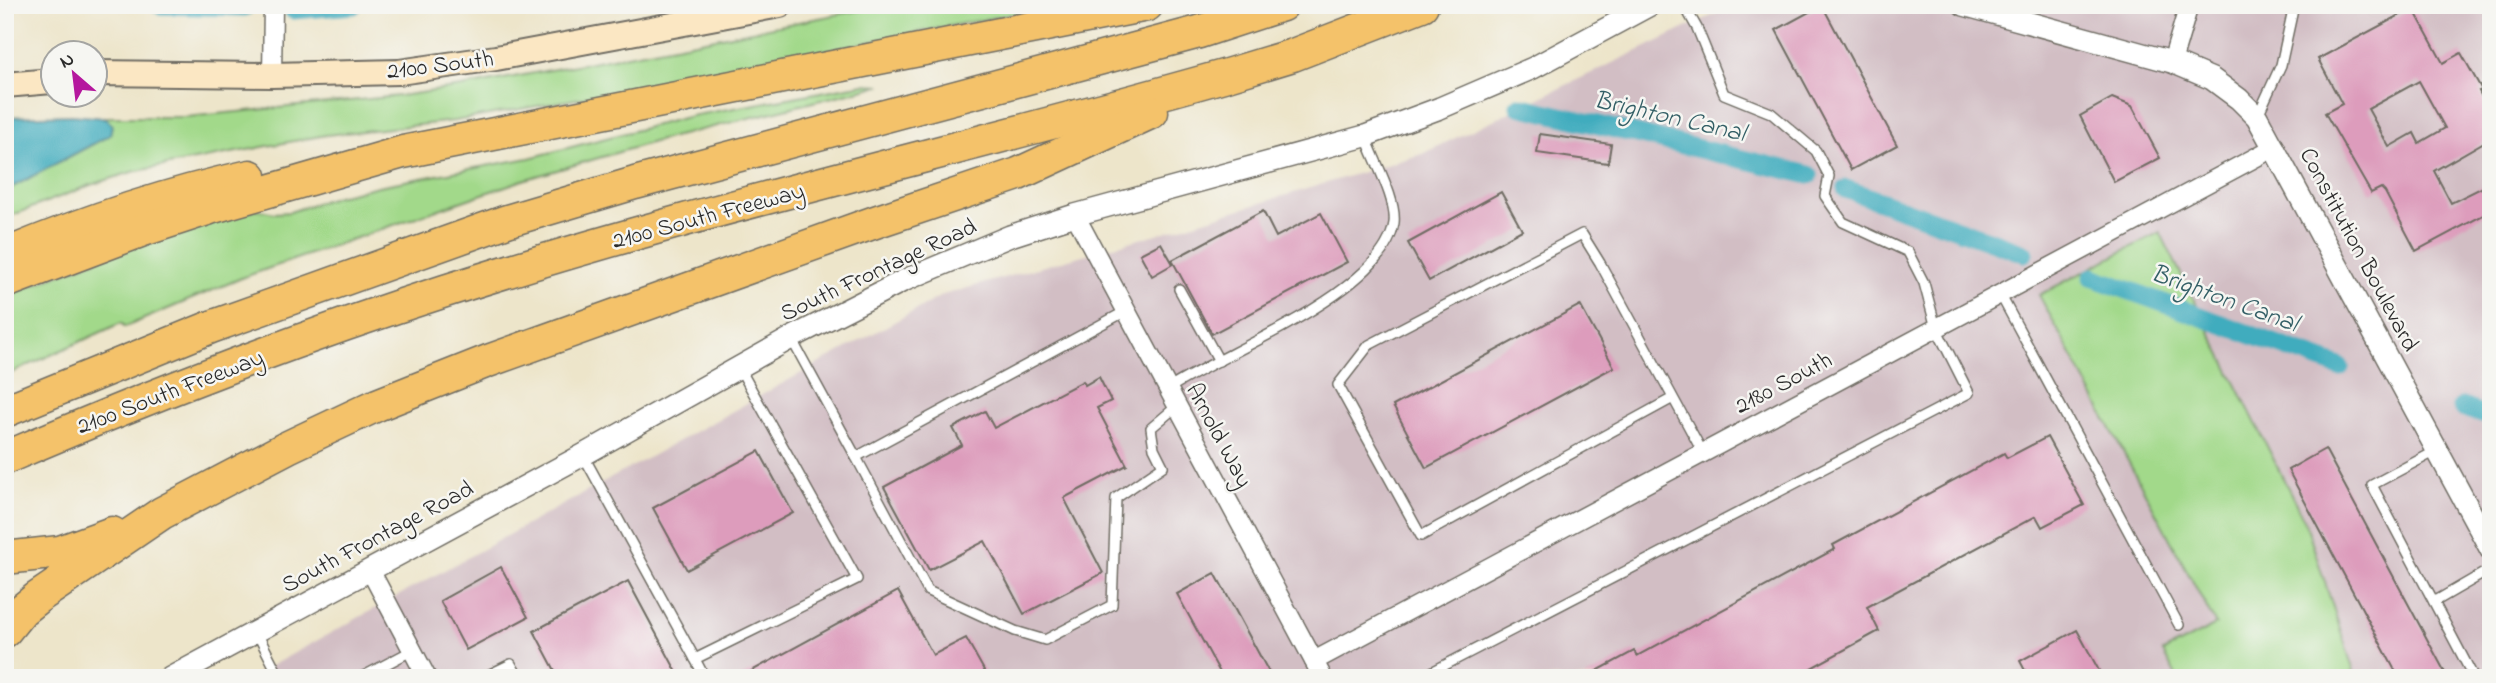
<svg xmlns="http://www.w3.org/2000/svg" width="2496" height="683" font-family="'Indie Flower',sans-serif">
	<rect width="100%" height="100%" fill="#f6f6f2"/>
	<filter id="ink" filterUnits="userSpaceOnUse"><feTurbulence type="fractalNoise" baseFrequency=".0143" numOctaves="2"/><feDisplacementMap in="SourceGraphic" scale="14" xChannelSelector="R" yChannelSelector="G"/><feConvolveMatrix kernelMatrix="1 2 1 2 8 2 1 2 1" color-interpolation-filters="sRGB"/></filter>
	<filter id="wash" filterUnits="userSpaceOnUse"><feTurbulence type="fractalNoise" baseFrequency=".00686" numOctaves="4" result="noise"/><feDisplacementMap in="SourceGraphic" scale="28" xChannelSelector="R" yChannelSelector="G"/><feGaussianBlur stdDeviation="1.57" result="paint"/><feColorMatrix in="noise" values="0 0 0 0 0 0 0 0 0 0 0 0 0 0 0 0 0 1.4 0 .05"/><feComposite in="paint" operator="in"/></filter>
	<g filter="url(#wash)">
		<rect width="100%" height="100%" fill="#ede5ca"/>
		<path fill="#d2bec4" d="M1734,5H2491V678H249L943,295L1178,228L1422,154Z"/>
		<g fill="#a2d98a" stroke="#66825a" stroke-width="2">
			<path d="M886,5H1057L587,97L455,121L326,135L132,172L88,186L5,218V191L110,135L106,118L102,117H186L399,96L462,87Z"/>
			<path d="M864,84L881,85L657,141L523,180L244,277L125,327L121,323L5,376V296L119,251L256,209L274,213L290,212L334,197L378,186L529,158L691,116Z"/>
			<path d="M2160,232L2306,524L2356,678H2177L2163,652L2216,625L2039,295Z"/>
		</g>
		<path fill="#3facbe" stroke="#356c74" stroke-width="2" d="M72,115L106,118L112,125L110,135L5,191V117Z"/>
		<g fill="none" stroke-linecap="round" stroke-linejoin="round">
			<g stroke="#3facbe" stroke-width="19">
				<path d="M160,5L245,7"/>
				<path d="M293,10L353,5"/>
				<path d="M1519,106L1809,175"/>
				<path d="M1846,189L2024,253"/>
				<path d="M2092,277L2340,367"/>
				<path d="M2462,407L2491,417"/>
			</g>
		</g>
		<g id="blocks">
			<g fill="#dd9cbc" fill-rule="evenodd">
				<path d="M1822,5L1897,145L1851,170L1776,30Z"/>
				<path d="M2413,8L2443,63L2461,53L2482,90L2479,91L2491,115V138L2434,171L2451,203L2491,183V211L2416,251L2385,192L2381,188L2371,193L2325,113L2342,104L2318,59ZM2419,81L2445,128L2419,143L2414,133L2389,147L2368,109Z"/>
				<path d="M2112,98L2132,106L2160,158L2114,182L2080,116Z"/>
				<path d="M1540,134L1611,144L1608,163L1537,153Z"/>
				<path d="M1501,192L1522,230L1429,281L1408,243Z"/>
				<path d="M1263,211L1276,237L1321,213L1347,262L1212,334L1172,260Z"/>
				<path d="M1161,243L1173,264L1152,276L1140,254Z"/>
				<path d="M1580,305L1614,367L1426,468L1393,406Z"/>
				<path d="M1099,377L1111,401L1097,408L1127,465L1064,498L1103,573L1024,614L985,541L929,570L884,487L962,445L953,428L985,411L994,428L1083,381L1085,385Z"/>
				<path d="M2047,437L2084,505L2042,527L2036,516L1867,607L1879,631L1793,678H1584L1634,651L1637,656L1835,549L1833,545L2004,453L2007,458Z"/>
				<path d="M2325,449L2448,678H2399L2288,470Z"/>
				<path d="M759,451L793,513L687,570L653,508Z"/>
				<path d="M501,567L528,617L466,650L440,601Z"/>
				<path d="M1215,573L1272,678H1223L1177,594Z"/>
				<path d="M628,581L680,678H559L534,631Z"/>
				<path d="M898,591L933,655L966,638L985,672L974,678H739Z"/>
				<path d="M2077,630L2103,678H2029L2020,661Z"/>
			</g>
		</g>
	</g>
	<g filter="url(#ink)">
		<use href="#blocks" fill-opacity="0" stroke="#6f6c63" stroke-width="2"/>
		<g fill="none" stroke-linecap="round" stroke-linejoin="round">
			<defs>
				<g id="service">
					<path d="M2258,115L2281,65L2294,5"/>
					<path d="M1179,289L1219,361"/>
					<path d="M2000,294L2179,625"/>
					<path d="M791,338L856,457L1126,311"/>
					<path d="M1168,389C1223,352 1384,293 1394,223C1397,200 1374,160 1366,137"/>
					<path d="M1673,398L1421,536L1338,385L1369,345L1582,234L1600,263L1703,453"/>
					<path d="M2436,451L2372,485L2474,678"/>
					<path d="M583,455L695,659L857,579L740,369"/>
					<path d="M856,457L928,591L1015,631L1045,640L1112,605L1116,498L1163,466L1154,448L1151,428L1177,406"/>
					<path d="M2434,602L2491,569"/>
					<path d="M257,633L280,678"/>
					<path d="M695,659L705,678"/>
					<path d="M360,678L413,650"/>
					<path d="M482,678L511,664L519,678"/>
					<path d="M1420,678L1969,393L1936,328L1924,283L1908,252L1843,222L1825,196L1829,176L1816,151L1771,113L1724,94L1697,28L1684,5"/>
				</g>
				<g id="minor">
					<path d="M2172,62L2189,5"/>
					<path d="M272,75L273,5"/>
					<path d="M1075,215L1323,678"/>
					<path d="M370,570L427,678"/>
					<path d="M1314,661L2275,147"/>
				</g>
				<g id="tertiary">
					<path d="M1964,5L2172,62L2212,79L2239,99L2257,117L2491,550"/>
					<path d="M170,678L583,455L791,338L903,281L1010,236L1075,215L1365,136L1440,108L1533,68L1650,5"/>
				</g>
				<g id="secondary">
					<path d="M94,73L272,75L399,72L496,58L780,5"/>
					<path d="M5,85L52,81"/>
				</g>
				<g id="motorway">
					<path d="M5,255C84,222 167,194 250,176"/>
					<path d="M5,282L143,230L210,208L403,152L1147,5"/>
					<path d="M5,411L211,327L507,221L635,183L1199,32L1282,5"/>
					<path d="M5,458C149,396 295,339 445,291C702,208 967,149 1227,75L1293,55L1422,5"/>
					<path d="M5,558L60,552L112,533"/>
					<path d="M5,631L22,610L37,598L162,513L288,447L377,405L488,361L878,221L1018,174L1152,112"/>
				</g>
			</defs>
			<use href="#service" stroke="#6f6c63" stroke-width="12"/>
			<use href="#minor" stroke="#6f6c63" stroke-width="21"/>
			<use href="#tertiary" stroke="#6f6c63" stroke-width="24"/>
			<use href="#secondary" stroke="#6f6c63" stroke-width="28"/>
			<use href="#motorway" stroke="#6f6c63" stroke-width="35"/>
			<use href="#service" stroke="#fff" stroke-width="9"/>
			<use href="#minor" stroke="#fff" stroke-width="18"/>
			<use href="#tertiary" stroke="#fff" stroke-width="21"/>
			<use href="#secondary" stroke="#fbe7c3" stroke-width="24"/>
			<use href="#motorway" stroke="#f4c26a" stroke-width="32"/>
		</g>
	</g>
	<g text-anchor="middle" stroke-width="5" stroke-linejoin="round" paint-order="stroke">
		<g font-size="24" fill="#2b2b2b" stroke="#f6f6f2">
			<text transform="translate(440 64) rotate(-7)" y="8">2100 South</text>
			<text transform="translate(708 215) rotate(-15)" y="8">2100 South Freeway</text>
			<text transform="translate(2360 249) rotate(62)" y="8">Constitution Boulevard</text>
			<text transform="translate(878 269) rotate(-25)" y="8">South Frontage Road</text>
			<text transform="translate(1783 382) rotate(-28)" y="8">2180 South</text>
			<text transform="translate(170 391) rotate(-21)" y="8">2100 South Freeway</text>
			<text transform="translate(1220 435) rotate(62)" y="8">Arnold Way</text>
			<text transform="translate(377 536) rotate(-28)" y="8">South Frontage Road</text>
		</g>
		<g font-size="26" font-style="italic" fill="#335f66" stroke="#f6f6f2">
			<text transform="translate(1670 115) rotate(13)" y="9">Brighton Canal</text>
			<text transform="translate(2225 297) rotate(20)" y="9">Brighton Canal</text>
		</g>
	</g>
	<rect width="2496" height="683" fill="none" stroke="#f6f6f2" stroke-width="28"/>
	<g transform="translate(74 74) rotate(332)"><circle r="33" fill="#f6f6f2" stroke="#a5a5a2" stroke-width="2"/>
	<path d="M0-5L12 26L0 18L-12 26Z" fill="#b5179e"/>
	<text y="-10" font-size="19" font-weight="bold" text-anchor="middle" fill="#2b2b2b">N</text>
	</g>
</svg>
